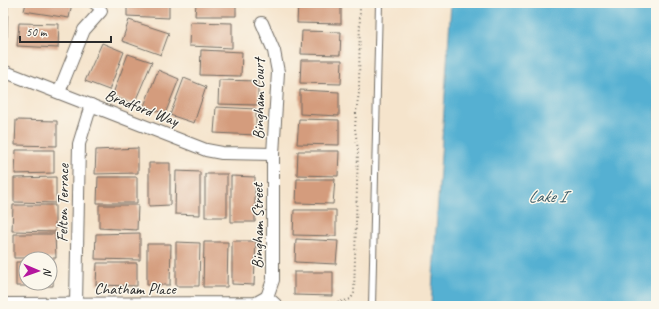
<svg xmlns="http://www.w3.org/2000/svg" width="659" height="309" font-family="Caveat,sans-serif">
	<rect width="100%" height="100%" fill="#fbf7ec"/>
	<filter id="ink" filterUnits="userSpaceOnUse"><feTurbulence type="fractalNoise" baseFrequency=".025" numOctaves="2"/><feDisplacementMap in="SourceGraphic" scale="8" xChannelSelector="R" yChannelSelector="G"/><feConvolveMatrix kernelMatrix="1 2 1 2 8 2 1 2 1" color-interpolation-filters="sRGB"/></filter>
	<filter id="wash" filterUnits="userSpaceOnUse"><feTurbulence type="fractalNoise" baseFrequency=".012" numOctaves="4" result="noise"/><feDisplacementMap in="SourceGraphic" scale="16" xChannelSelector="R" yChannelSelector="G"/><feGaussianBlur stdDeviation="0.9" result="paint"/><feColorMatrix in="noise" values="0 0 0 0 0 0 0 0 0 0 0 0 0 0 0 0 0 1.4 0 .05"/><feComposite in="paint" operator="in"/></filter>
	<g filter="url(#wash)">
		<rect width="100%" height="100%" fill="#f5e4cc"/>
		<path fill="#54b0d2" stroke="#406e7e" d="M451,3H656V306H431Z"/>
		<g id="blocks">
			<g fill="#d49c7d">
				<path d="M3,3H8L7,37H3Z"/>
				<path d="M26,3H72L69,18L24,11Z"/>
				<path d="M127,3H169V18L127,16Z"/>
				<path d="M196,3H236V16H195Z"/>
				<path d="M298,3H341V24L297,23Z"/>
				<path d="M129,20L169,33L161,55L122,41Z"/>
				<path d="M190,22L232,23V48L189,46Z"/>
				<path d="M19,23L59,24L58,48L17,46Z"/>
				<path d="M302,31L341,32L340,55L301,54Z"/>
				<path d="M102,43L124,52L109,90L85,81Z"/>
				<path d="M201,50L242,52L241,76L200,75Z"/>
				<path d="M128,54L152,62L134,104L112,96Z"/>
				<path d="M301,60H342L341,84L300,83Z"/>
				<path d="M158,70L179,79L165,114L144,106Z"/>
				<path d="M184,78L206,87L194,123L170,115Z"/>
				<path d="M219,80L258,81V105L218,104Z"/>
				<path d="M300,90L339,92V116L300,114Z"/>
				<path d="M216,107L256,109V135L214,133Z"/>
				<path d="M299,119L339,120V145L297,144Z"/>
				<path d="M16,120L57,121V146L15,145Z"/>
				<path d="M138,148V173L95,174L96,150Z"/>
				<path d="M16,150H54V173L15,174Z"/>
				<path d="M298,151H339L338,176L297,175Z"/>
				<path d="M149,163H170V205L149,206Z"/>
				<path d="M176,171L200,172V215L175,214Z"/>
				<rect x="205" y="174" width="22" height="43"/>
				<path d="M231,176L255,177V222H231Z"/>
				<path d="M56,177V203L14,202V178Z"/>
				<path d="M98,177H137V203H97Z"/>
				<path d="M297,179H335L333,204L296,203Z"/>
				<path d="M13,205H55V232L12,231Z"/>
				<path d="M99,205H138L137,230L99,228Z"/>
				<path d="M294,210H336V236L293,235Z"/>
				<path d="M140,233V260L95,259L96,234Z"/>
				<path d="M14,234H55L56,258H14Z"/>
				<path d="M296,239L338,241L336,264L295,262Z"/>
				<path d="M232,241H256L254,285L232,284Z"/>
				<path d="M176,242L200,243L199,286H176Z"/>
				<path d="M204,242H228L227,287H203Z"/>
				<path d="M147,244H171L170,285H147Z"/>
				<path d="M16,262H26V283H50V262H54L53,286H16Z"/>
				<path d="M97,263H137V286L96,285Z"/>
				<path d="M294,272H333V296L294,295Z"/>
			</g>
		</g>
	</g>
	<g filter="url(#ink)">
		<use href="#blocks" fill-opacity="0" stroke="#726c63" stroke-width="1"/>
		<g fill="none" stroke-linecap="round" stroke-linejoin="round">
			<defs>
				<g id="lane">
					<path d="M90,3L101,11"/>
					<path d="M372,306L379,3"/>
				</g>
				<g id="street">
					<path d="M262,23L274,51L278,72L273,154V280L267,297"/>
					<path d="M3,71L206,150L222,153L273,154"/>
					<path d="M59,92L84,30L101,11"/>
					<path d="M267,297L277,306"/>
					<path d="M3,304L256,303L267,297"/>
					<path d="M76,304L79,144L91,105"/>
				</g>
			</defs>
			<use href="#lane" stroke="#726c63" stroke-width="8"/>
			<use href="#street" stroke="#726c63" stroke-width="14"/>
			<path stroke="#726c63" stroke-width="2" stroke-dasharray="1 3" stroke-linecap="butt" d="M326,306C334,302 342,302 351,299L354,293L358,150L355,129L356,112L359,93L360,3"/>
			<use href="#lane" stroke="#fff" stroke-width="6"/>
			<use href="#street" stroke="#fff" stroke-width="12"/>
		</g>
	</g>
	<g text-anchor="middle" stroke-width="3" stroke-linejoin="round" paint-order="stroke">
		<g font-size="16" fill="#2b2b2b" stroke="#fbf7ec">
			<text transform="translate(258 99) rotate(-90)" y="6">Bingham Court</text>
			<text transform="translate(142 107) rotate(21)" y="6">Bradford Way</text>
			<text transform="translate(62 203) rotate(-89)" y="6">Felton Terrace</text>
			<text transform="translate(257 226) rotate(-90)" y="6">Bingham Street</text>
			<text x="135" y="294">Chatham Place</text>
		</g>
		<g font-size="17" font-style="italic" fill="#395a65" stroke="#fbf7ec">
			<text x="547" y="202">Lake I</text>
		</g>
	</g>
	<rect width="659" height="309" fill="none" stroke="#fbf7ec" stroke-width="16"/>
	<g transform="translate(38 271) rotate(92)"><circle r="19" fill="#fbf7ec" stroke="#a8a59f"/>
	<path d="M0-3L7 15L0 10L-7 15Z" fill="#b5179e"/>
	<text y="-6" font-size="11" font-weight="bold" text-anchor="middle" fill="#2b2b2b">N</text>
	</g>
	<path d="M20 36v6h91v-6" fill="none" stroke="#2b2b2b" stroke-width="2"/>
	<text x="26" y="36" font-size="12" fill="#2b2b2b" stroke="#fbf7ec" stroke-width="3" paint-order="stroke">50 m</text>
</svg>
